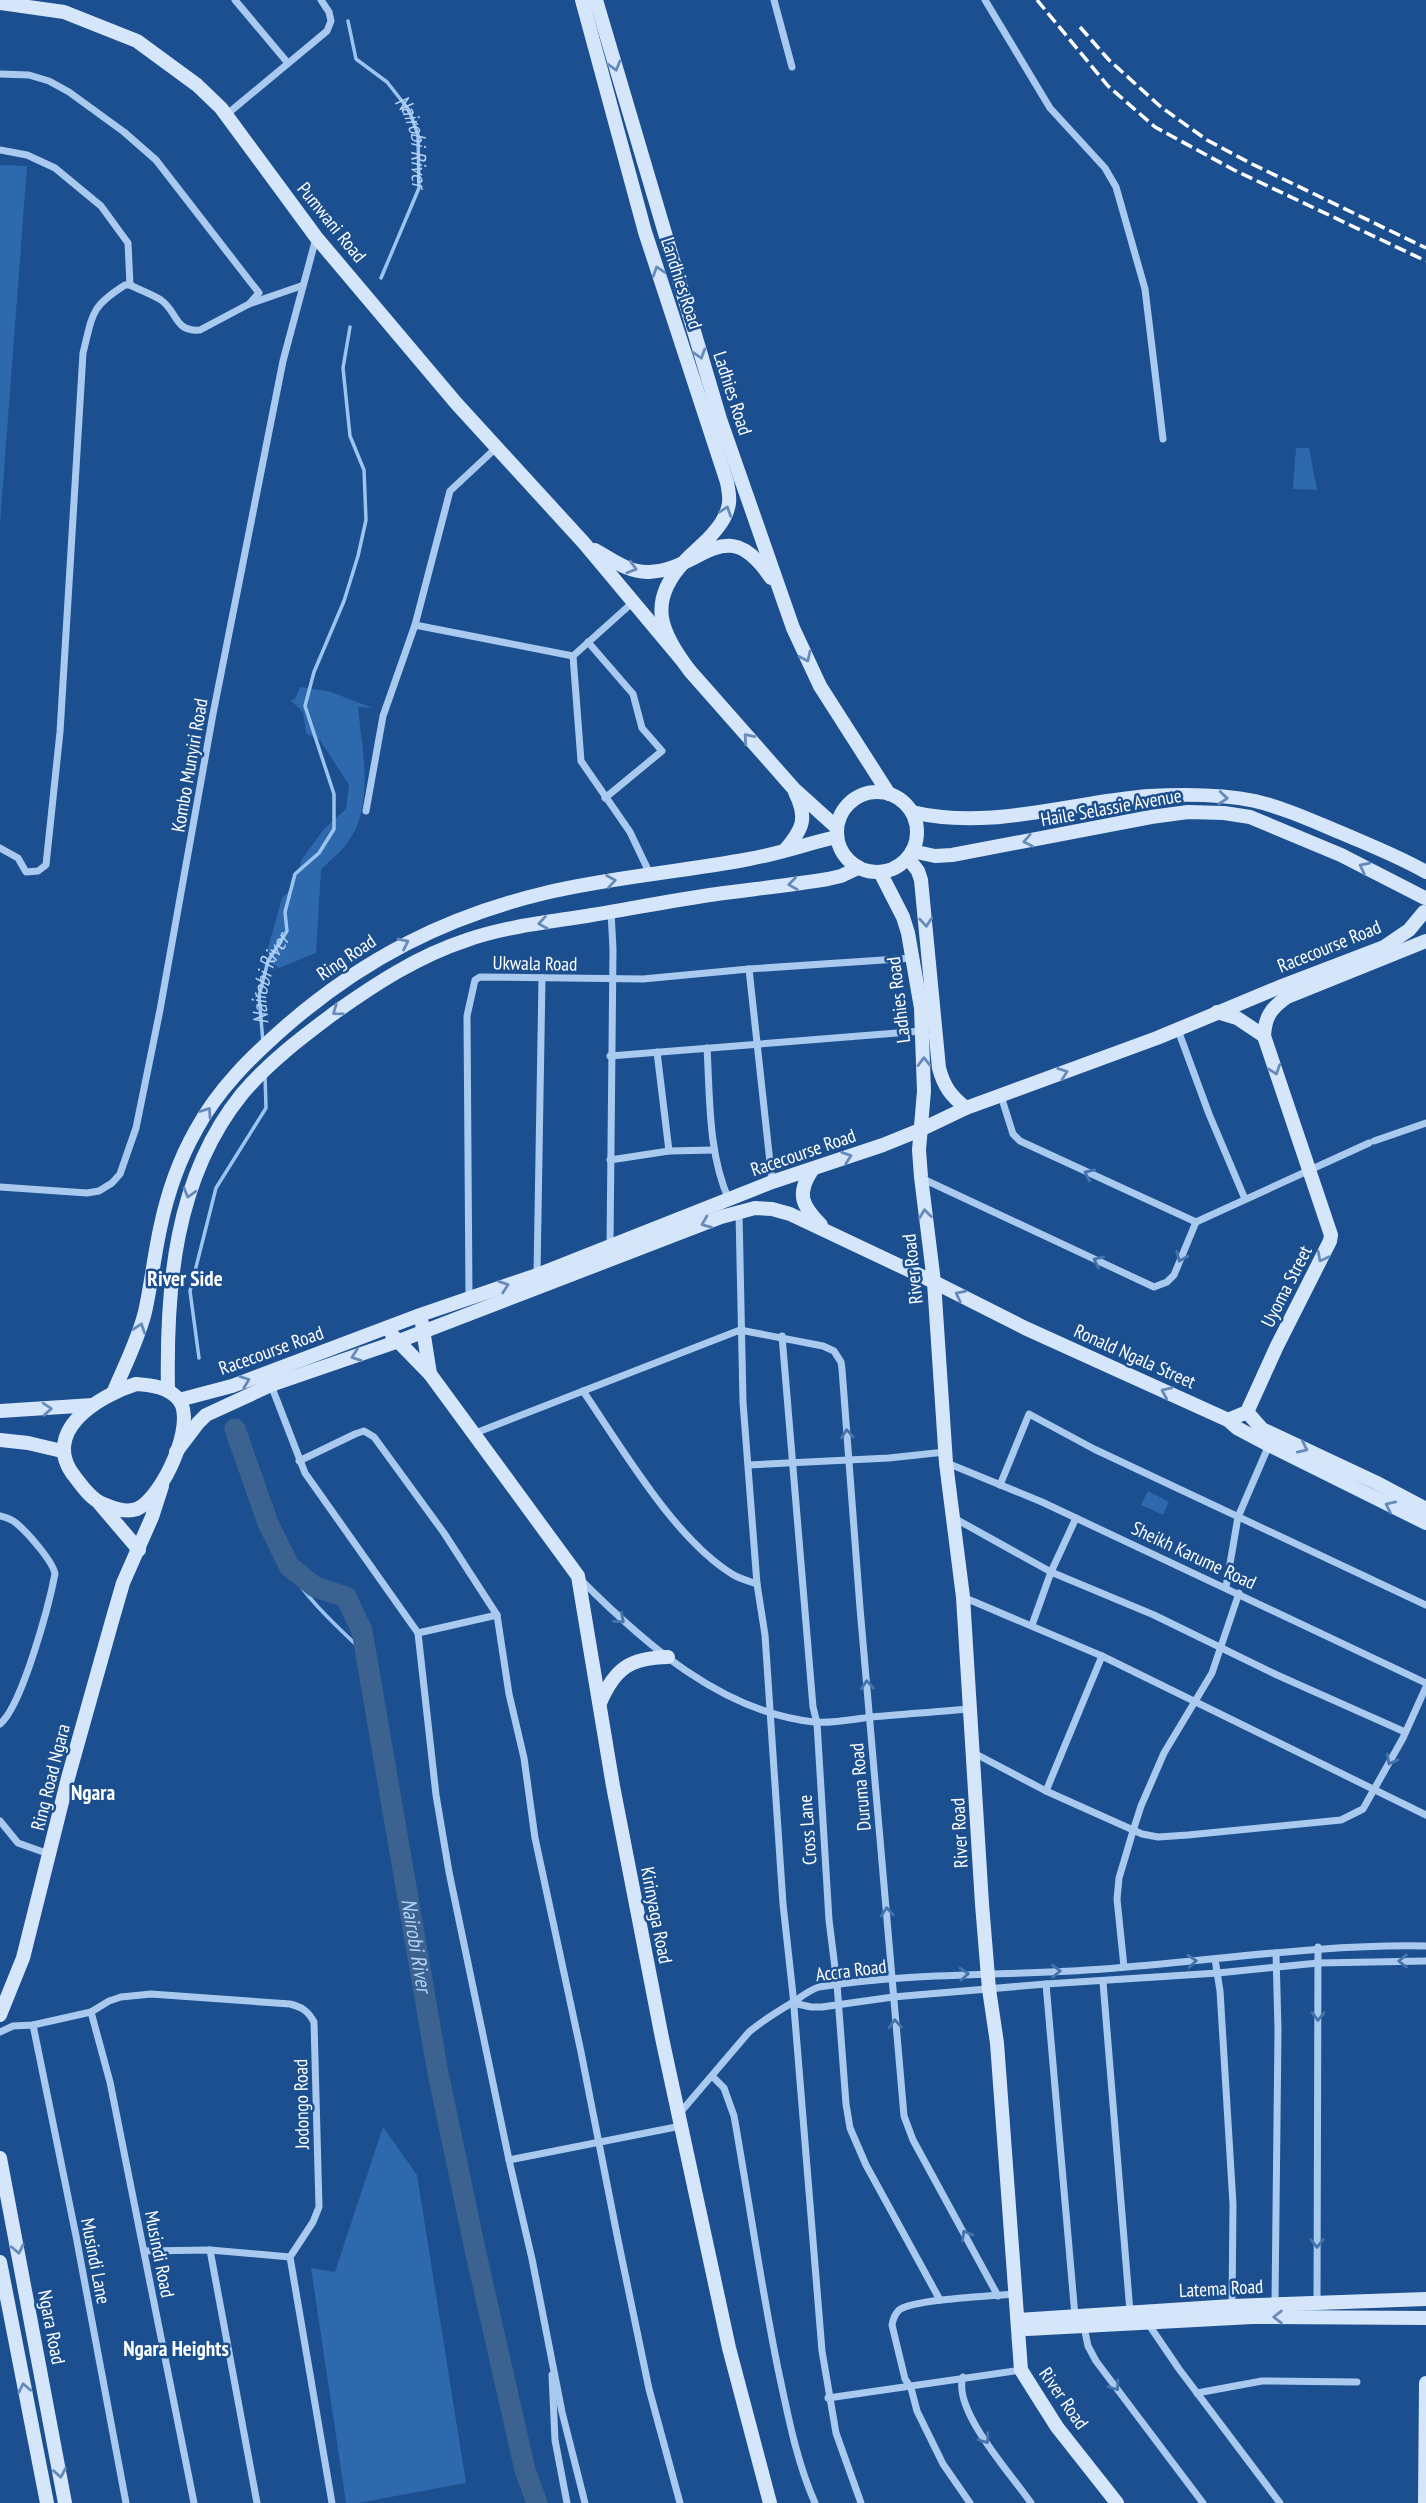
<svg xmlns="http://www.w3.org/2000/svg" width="1426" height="2503" font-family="'PT Sans Narrow',sans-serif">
	<rect width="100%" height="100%" fill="#1b4f8f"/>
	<g fill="#2e69ad">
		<path d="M0,165L27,166L0,524Z"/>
		<path d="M1296,448H1309L1317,490L1293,489Z"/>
		<path d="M300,687L328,691L373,708L358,707C362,749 375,805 348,842C341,852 329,861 321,870L316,953L279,968L269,962L268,948L282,898L292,888L302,859L324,829L346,809L349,785L320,740L306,733L303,712L290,700L295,699Z"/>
		<path d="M1148,1491L1169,1502L1163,1515L1141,1505Z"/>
		<path d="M383,2127L417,2175L466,2483L358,2503H346L311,2268L335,2272Z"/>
	</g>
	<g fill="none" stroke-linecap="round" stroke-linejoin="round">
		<g stroke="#9cc4f0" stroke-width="3.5">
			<path id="s1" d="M348,21L356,59L387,82L409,110L418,135L419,188L381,278"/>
			<path id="s2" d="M263,1042L259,996L268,961L287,931L285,912L295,874L319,853L334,829V794L305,706L314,672L344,601L358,556L366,520L364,470L350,436L343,368L350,327"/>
			<path d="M199,1358L190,1291L216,1188L266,1108L265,1074"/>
			<path d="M289,1566C300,1594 344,1633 366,1654"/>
		</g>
		<path stroke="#3c6290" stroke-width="21" id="s3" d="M235,1429L268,1523L289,1566L315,1587L346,1597L362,1631L438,2073L476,2254L525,2470L537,2503"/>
		<g stroke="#a9c9ee" stroke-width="7">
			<path d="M235,0L287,62"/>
			<path d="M774,0L792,67"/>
			<path d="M985,0L1050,108L1105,168L1116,187L1145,289L1163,439"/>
			<path d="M0,74L29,75L49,81L69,92L124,132L156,160L259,293L249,304"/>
			<path d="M226,115L327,31L331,21L329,12L321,0"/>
			<path d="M0,150L27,155L55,168L101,206L128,243L130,285H125C90,307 93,314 83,353L60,732L46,865L38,871L26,872L18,858L0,848"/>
			<path d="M130,285C140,290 151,294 161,300C178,312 174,332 200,330L249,304L301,286"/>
			<path d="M497,447L450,491L415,625L573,656"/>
			<path d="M632,603L573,656L581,761L630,832L650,874"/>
			<path d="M588,642L633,694L642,728L662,751L605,798"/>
			<path d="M366,811L383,716L415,625"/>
			<path d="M749,969L772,1181"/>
			<path d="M1178,1030L1209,1114L1245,1199"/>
			<path d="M707,1048C710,1097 708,1154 729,1200"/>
			<path d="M657,1052L669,1151"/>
			<path d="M610,1056L922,1031"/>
			<path d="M1001,1096L1013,1134L1020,1141L1196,1222L1369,1143"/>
			<path d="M1374,1141L1426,1123"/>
			<path d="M610,1160L669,1151L714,1150"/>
			<path d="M921,1178L1154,1287L1167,1282L1174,1275L1196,1222"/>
			<path d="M0,1187L87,1193L99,1191L112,1183L120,1174L136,1128L160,1010L213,714L283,361L316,238"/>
			<path d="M739,1212L743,1402L757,1584L765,1635L783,1904L793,1995L822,2351L836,2433L861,2503"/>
			<path d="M610,1245L613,949L611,912"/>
			<path d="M537,1274L542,978"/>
			<path d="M469,1297L467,1016L475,980L480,977L643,979L749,969L913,958"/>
			<path d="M782,1336L813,1707L817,1723L829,1920L837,1984L846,2104L850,2128L866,2165L940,2300"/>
			<path d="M271,1385L305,1473L418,1633"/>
			<path d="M583,1391C622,1448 674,1538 732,1574C740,1579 749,1581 757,1584"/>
			<path d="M473,1434L740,1330L823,1346L834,1351L841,1362L842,1369L860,1608L904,2116L913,2140L998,2296"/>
			<path d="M299,1461L355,1434L364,1431L374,1437L385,1452L444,1533L497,1615L509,1694L524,1758L535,1838L581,2052L618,2240L649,2389L680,2503"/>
			<path d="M947,1463L1042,1502L1426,1683"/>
			<path d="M749,1465L889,1458L945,1452"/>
			<path d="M1000,1485L1029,1414L1094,1449L1426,1605"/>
			<path d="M0,1516C4,1517 11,1519 16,1523C26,1531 53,1561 55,1574C49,1605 22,1706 0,1724"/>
			<path d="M954,1518L1051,1572L1154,1615L1277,1675L1405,1732"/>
			<path d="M581,1580C644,1643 721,1712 814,1722C833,1724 853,1719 872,1717C904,1714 936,1712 968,1709"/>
			<path d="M1226,1587L1238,1517L1269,1445"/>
			<path d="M963,1597L1102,1656L1426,1815"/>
			<path d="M497,1615L418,1633L436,1795L449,1872L509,2160L532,2259L562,2412L585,2503"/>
			<path d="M1032,1625L1051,1572L1076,1518"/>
			<path d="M972,1752L1046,1791L1142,1834L1158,1837L1188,1835L1341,1820L1363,1809L1403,1738L1426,1687"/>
			<path d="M1046,1791L1102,1656"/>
			<path d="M0,1821L18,1843L49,1854"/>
			<path d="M1215,1959L1220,1991L1233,2204L1232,2306"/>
			<path d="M1124,1967L1117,1899L1119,1878L1133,1831L1141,1806L1164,1753L1212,1673L1239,1593"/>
			<path d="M1103,1982L1130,2312"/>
			<path d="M1046,1984L1075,2316"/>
			<path d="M793,2003L811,2007H822L893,1997L1046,1984L1218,1973L1318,1963L1426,1961"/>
			<path d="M91,2012L110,2082L194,2503"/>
			<path d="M33,2025L76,2236L126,2503"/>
			<path d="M0,2032L13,2026L33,2025L91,2012L109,2001L121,1997L151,1994L290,2004C302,2007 308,2011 314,2022L319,2207L313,2222L290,2257L332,2503"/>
			<path d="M712,2076L724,2088L734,2116C749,2200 761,2286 778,2369C788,2415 796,2460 815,2503"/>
			<path d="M679,2114L749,2032C762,2021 775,2013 790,2004C800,1998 807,1991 819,1987C913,1972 1009,1976 1104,1969C1212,1961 1317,1944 1426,1946"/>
			<path d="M509,2160L681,2126"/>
			<path d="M210,2250L257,2503"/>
			<path d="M144,2251L210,2250L290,2257"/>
			<path d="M1317,2303L1318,1947"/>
			<path d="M1275,2304L1278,2030L1276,1953"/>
			<path d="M1147,2322L1179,2369L1280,2503"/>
			<path d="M1084,2327L1088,2346L1096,2361L1203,2503"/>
			<path d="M552,2375L555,2440L567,2503"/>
			<path d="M963,2377C952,2410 1012,2475 1031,2503"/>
			<path d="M1197,2393L1262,2381L1357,2382"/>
			<path d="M828,2398L1021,2370"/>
			<path d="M970,2503L943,2464L917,2411L911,2388L905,2379L892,2325C893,2319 895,2314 899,2310C914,2299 993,2296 1016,2294"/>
		</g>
		<g stroke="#d6e6fa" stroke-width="14">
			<path d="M582,0L645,232L727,482C728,488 730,496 729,503C727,518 717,529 708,539C700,547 691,554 684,562C647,602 660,632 690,671L794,789L835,826"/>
			<path d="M596,0L720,419L793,628L820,686L889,794"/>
			<path d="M0,3L64,12L137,41L197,85L221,108L316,237L456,403L584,543L681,659"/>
			<path d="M595,550C611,559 629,573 649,572C702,570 726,510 771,578"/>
			<circle cx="877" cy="832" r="40"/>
			<path d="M912,812C991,831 1070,802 1149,796C1183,794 1221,794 1255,801C1285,808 1315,822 1344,834C1372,846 1400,857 1426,872"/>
			<path d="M785,850C803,829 808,818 795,792"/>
			<path d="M912,851L935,856L952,855L1151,817L1188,812L1224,813L1250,817L1341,855L1425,898"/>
			<path d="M908,858L918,871L921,880L939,1068C944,1087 951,1096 966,1108"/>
			<path d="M880,872L903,917L908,933L921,1008L924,1091L919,1150L921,1177L934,1282L946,1463L963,1597L982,1904L989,1989L997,2043L1021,2370L1057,2427L1117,2503"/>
			<path d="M1217,1012L1237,1018L1264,1036"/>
			<path d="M812,1170C796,1194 802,1206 821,1225"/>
			<path d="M422,1323L430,1374"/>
			<path d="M392,1335L430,1374L578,1576L613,1786L662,2038L729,2348L770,2503"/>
			<path d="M136,1384C151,1385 169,1387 179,1400C197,1423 162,1498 137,1509C125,1513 113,1508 101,1503C90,1498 82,1486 75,1477C39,1432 98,1396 136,1384Z"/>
			<path d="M114,1391C125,1365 138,1340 145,1312C151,1285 154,1257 160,1229C167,1195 179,1160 196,1130C218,1089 251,1057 285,1027C363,959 445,917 545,893C612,877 681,872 749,859C778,854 806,844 836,837"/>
			<path d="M168,1391C166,1288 174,1178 242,1094C268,1063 301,1038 333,1014C375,984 418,956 467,940C507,926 550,922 592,915C634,908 675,900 717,894C754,889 791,885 828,879L841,876L858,868"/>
			<path d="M179,1400L232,1386L420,1315L537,1275L772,1182L883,1145L920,1130L966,1108L1157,1038L1282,986L1384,947L1409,930L1424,912"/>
			<path d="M0,1411L93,1405"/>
			<path d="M1247,1412L1262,1429L1375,1482L1426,1509"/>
			<path d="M1228,1420L1247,1412L1277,1346L1330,1241L1331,1235L1264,1036C1265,1017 1271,1008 1287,997L1426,941"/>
			<path d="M0,1440L28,1443L62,1451"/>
			<path d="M176,1452L198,1423L206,1415L271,1385L399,1341L721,1217L755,1208L772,1209L790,1214L934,1282L1025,1328L1228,1420L1237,1428L1269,1445L1426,1523"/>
			<path d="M99,1503L139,1550"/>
			<path d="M600,1703C615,1668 630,1658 668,1657"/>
			<path d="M0,2015L23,1958L68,1778L112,1621L123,1583L152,1517L162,1486"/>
			<path d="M0,2158L65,2503"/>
			<path d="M0,2262L47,2503"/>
			<path d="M1018,2320L1232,2306L1426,2299"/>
			<path d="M1027,2329L1252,2317L1426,2318"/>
			<path d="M1425,2503L1426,2383"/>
		</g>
		<g stroke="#fff" stroke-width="3.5" stroke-dasharray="12 5" stroke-linecap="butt">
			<path d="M1037,0L1108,86L1155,127L1234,170L1426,261"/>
			<path d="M1080,27L1109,60L1161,107L1207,140L1252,164L1426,248"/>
		</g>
	</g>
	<defs><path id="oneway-chevron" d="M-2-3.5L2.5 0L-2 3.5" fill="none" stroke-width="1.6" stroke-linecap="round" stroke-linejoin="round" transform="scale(1.75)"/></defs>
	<g stroke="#668bba">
		<use href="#oneway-chevron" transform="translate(615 66) rotate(74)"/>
		<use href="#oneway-chevron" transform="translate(658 271) rotate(-108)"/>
		<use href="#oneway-chevron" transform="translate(700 354) rotate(73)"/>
		<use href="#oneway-chevron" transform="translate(726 511) rotate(-71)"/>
		<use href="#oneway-chevron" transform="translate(632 568) rotate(17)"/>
		<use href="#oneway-chevron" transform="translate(806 657) rotate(64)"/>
		<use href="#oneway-chevron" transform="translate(748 738) rotate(-131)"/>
		<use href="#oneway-chevron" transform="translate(1223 798) rotate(5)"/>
		<use href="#oneway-chevron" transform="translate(1028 841) rotate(169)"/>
		<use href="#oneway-chevron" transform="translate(1364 867) rotate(-153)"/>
		<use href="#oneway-chevron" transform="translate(611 881) rotate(-9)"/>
		<use href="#oneway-chevron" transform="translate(793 884) rotate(172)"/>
		<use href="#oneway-chevron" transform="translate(926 922) rotate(85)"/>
		<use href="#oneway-chevron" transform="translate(543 923) rotate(171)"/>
		<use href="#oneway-chevron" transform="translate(404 943) rotate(-26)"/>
		<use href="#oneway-chevron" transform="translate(337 1011) rotate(144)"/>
		<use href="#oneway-chevron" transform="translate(924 1062) rotate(-91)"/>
		<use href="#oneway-chevron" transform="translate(1275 1070) rotate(71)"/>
		<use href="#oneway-chevron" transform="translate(1063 1073) rotate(-20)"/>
		<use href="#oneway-chevron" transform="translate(207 1112) rotate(-56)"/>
		<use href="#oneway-chevron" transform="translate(847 1157) rotate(-19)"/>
		<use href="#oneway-chevron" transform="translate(189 1193) rotate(106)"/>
		<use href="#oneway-chevron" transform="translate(925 1214) rotate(-97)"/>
		<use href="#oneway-chevron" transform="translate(706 1223) rotate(158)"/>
		<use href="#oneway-chevron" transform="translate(1322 1257) rotate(117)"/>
		<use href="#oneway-chevron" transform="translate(504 1286) rotate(-19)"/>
		<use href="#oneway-chevron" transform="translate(960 1295) rotate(-153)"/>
		<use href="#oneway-chevron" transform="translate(140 1328) rotate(-72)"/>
		<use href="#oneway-chevron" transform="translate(356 1356) rotate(161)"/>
		<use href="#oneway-chevron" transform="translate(245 1381) rotate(-20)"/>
		<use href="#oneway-chevron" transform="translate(1166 1392) rotate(-156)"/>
		<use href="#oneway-chevron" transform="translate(47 1409) rotate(-4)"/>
		<use href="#oneway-chevron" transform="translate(1303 1448) rotate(25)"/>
		<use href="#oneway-chevron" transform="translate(1390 1506) rotate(-155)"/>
		<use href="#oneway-chevron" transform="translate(18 2249) rotate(79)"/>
		<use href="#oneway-chevron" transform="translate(1278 2317) rotate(180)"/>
		<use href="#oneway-chevron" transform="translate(24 2388) rotate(-101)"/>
		<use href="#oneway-chevron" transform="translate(60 2473) rotate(80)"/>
	</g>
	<g stroke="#4674ac">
		<use href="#oneway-chevron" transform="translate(1089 1174) rotate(-155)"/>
		<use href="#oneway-chevron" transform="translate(1181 1257) rotate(113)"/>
		<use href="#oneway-chevron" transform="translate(1098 1261) rotate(-155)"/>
		<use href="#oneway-chevron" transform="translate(847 1434) rotate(-94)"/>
		<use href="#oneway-chevron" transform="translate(620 1619) rotate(41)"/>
		<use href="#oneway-chevron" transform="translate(867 1685) rotate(-95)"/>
		<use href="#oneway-chevron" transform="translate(1391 1760) rotate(118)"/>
		<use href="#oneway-chevron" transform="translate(887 1912) rotate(-95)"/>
		<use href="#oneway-chevron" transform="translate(1192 1961) rotate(-5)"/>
		<use href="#oneway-chevron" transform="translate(1403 1961) rotate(180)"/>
		<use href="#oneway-chevron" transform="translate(1056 1971) rotate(-2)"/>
		<use href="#oneway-chevron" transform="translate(964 1974) rotate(-3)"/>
		<use href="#oneway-chevron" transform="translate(1318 2016) rotate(91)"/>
		<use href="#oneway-chevron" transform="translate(895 2024) rotate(-93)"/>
		<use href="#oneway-chevron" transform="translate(966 2235) rotate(-120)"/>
		<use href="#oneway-chevron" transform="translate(1317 2243) rotate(90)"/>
		<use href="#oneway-chevron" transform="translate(1115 2386) rotate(54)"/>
		<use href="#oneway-chevron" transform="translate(985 2439) rotate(54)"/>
	</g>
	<g text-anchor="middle" stroke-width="5" stroke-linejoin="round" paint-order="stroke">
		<g font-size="19" fill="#fff" stroke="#1b4f8f">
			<text transform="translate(332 222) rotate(51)" y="7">Pumwani Road</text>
			<text transform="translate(682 283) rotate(72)" y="7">Landhies Road</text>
			<text transform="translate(733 393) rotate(72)" y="7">Ladhies Road</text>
			<text transform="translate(189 765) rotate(-80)" y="7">Kombo Munyiri Road</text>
			<text transform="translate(1111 807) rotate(-10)" y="7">Haile Selassie Avenue</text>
			<text transform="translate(1329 946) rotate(-22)" y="7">Racecourse Road</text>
			<text transform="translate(346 957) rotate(-34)" y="7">Ring Road</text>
			<text transform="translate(535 963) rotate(1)" y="7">Ukwala Road</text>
			<text transform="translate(898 1000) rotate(-97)" y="7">Ladhies Road</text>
			<text transform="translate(803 1152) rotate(-19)" y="7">Racecourse Road</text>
			<text transform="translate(912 1269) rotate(-96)" y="7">River Road</text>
			<text transform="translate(1286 1286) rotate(-63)" y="7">Uyoma Street</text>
			<text transform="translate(271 1350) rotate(-20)" y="7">Racecourse Road</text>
			<text transform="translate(1135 1356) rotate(24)" y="7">Ronald Ngala Street</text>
			<text transform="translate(1194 1555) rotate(25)" y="7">Sheikh Karume Road</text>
			<text transform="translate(50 1777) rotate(-76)" y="7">Ring Road Ngara</text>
			<text transform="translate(860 1787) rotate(-95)" y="7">Duruma Road</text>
			<text transform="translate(807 1830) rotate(-94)" y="7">Cross Lane</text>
			<text transform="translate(959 1833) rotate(-93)" y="7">River Road</text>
			<text transform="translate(657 1915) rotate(79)" y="7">Kirinyaga Road</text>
			<text transform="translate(851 1970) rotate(-7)" y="7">Accra Road</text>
			<text transform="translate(301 2104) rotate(-91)" y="7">Jodongo Road</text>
			<text transform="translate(160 2254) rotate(79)" y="7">Musindi Road</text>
			<text transform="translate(96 2261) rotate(79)" y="7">Musindi Lane</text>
			<text transform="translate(1221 2288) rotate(-3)" y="7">Latema Road</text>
			<text transform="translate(52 2327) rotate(79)" y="7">Ngara Road</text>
			<text transform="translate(1064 2398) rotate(55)" y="7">River Road</text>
		</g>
		<g font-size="21" font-style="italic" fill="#b5d3f5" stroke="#1b4f8f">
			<text dy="7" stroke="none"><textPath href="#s1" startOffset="145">Nairobi River</textPath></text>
			<text dy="7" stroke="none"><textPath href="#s2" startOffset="65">Nairobi River</textPath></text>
			<text dy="7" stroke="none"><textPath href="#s3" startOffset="570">Nairobi River</textPath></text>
		</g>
		<g font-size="21" font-weight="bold" fill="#fff" stroke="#1b4f8f">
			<text x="185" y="1286">River Side</text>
			<text x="93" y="1800">Ngara</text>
			<text x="176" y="2356">Ngara Heights</text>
		</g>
	</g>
</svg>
